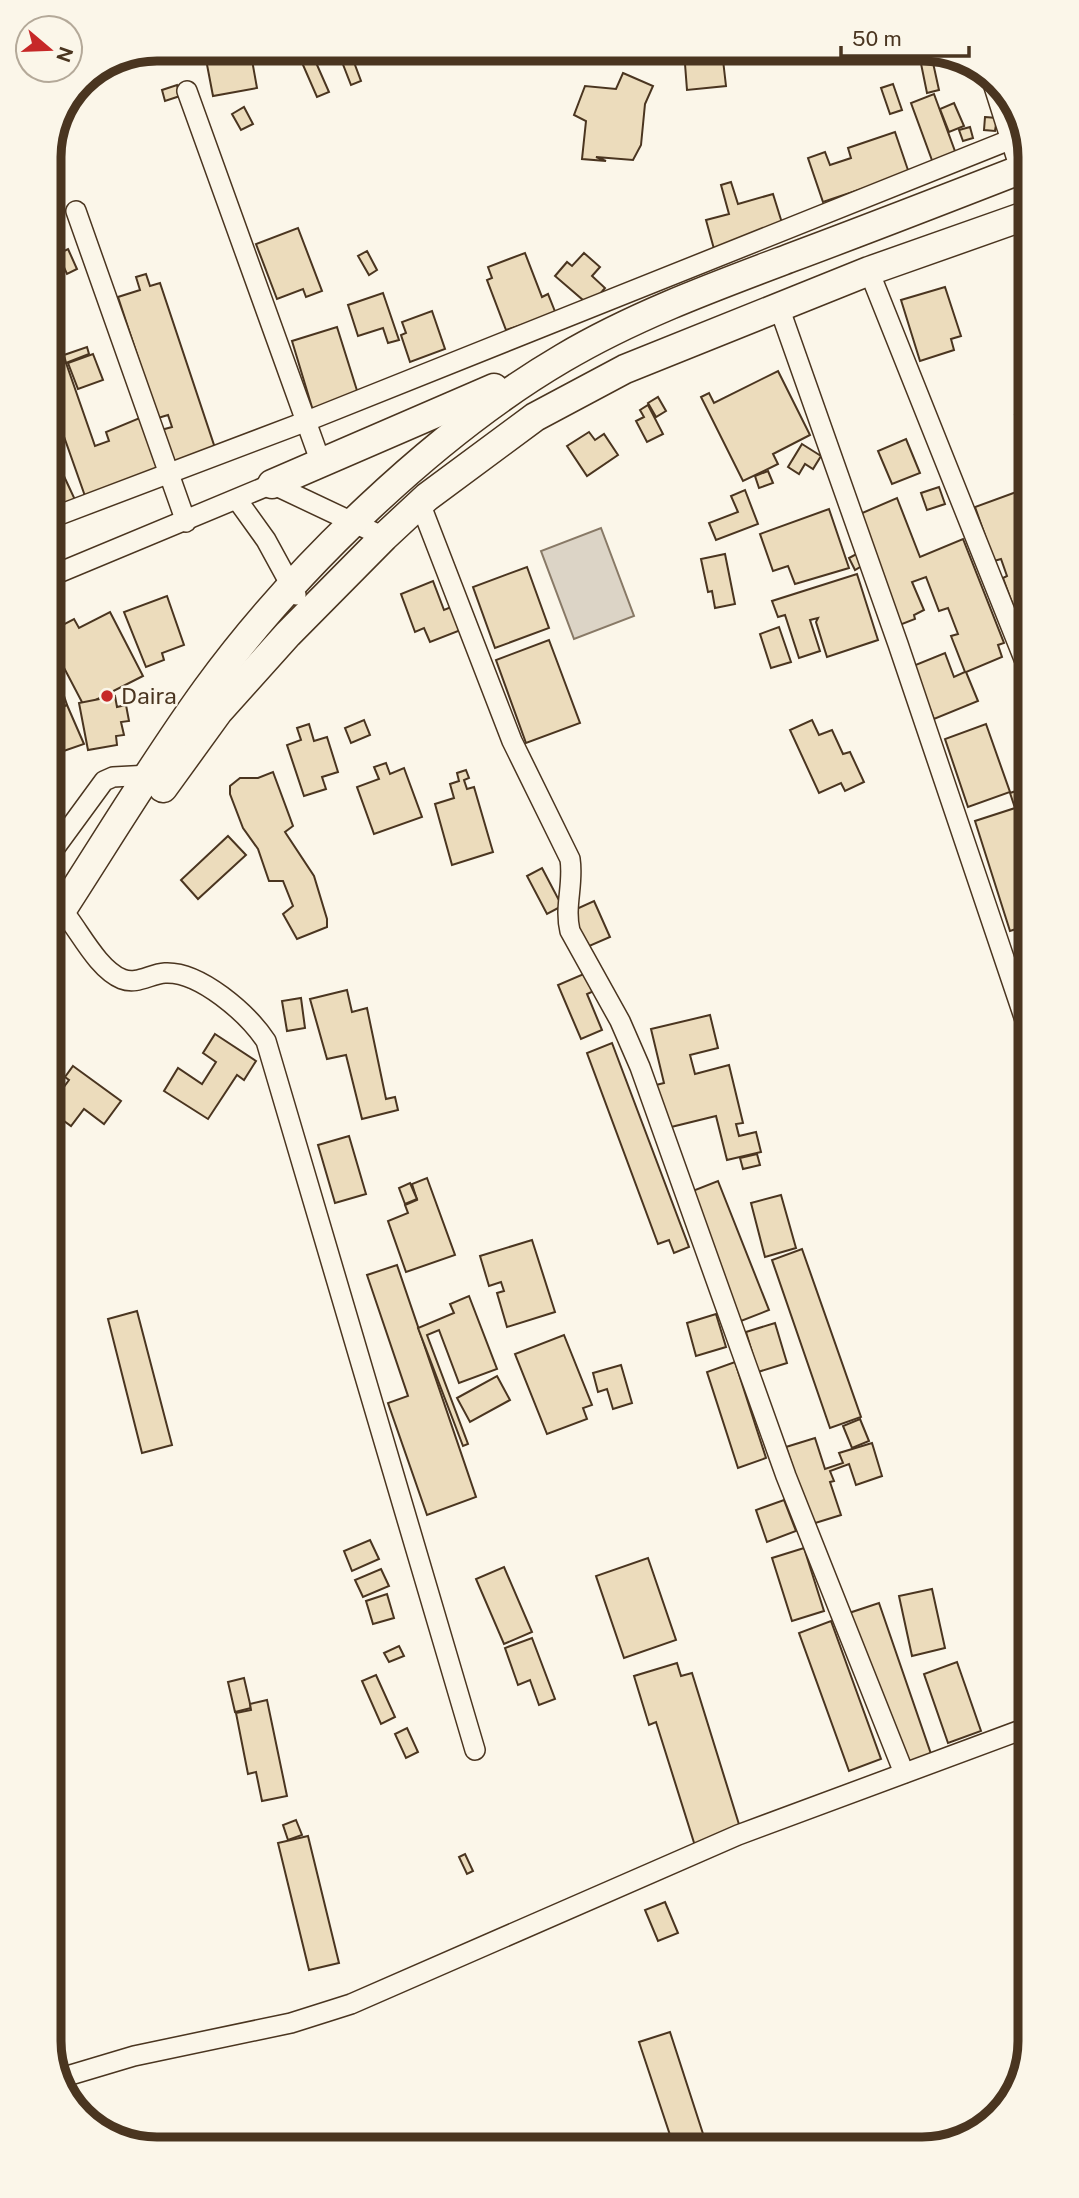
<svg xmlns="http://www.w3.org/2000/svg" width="1079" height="2198" font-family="'Public Sans',sans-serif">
	<rect width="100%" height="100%" fill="#fbf6e9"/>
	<path fill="#dcd4c6" stroke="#887966" stroke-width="2" d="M601,528L634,616L574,639L541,551Z"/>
	<g fill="#ecdcbc" stroke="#4a3520" stroke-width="2">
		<path d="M204,49H250L257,88L213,96Z"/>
		<path d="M296,49H310L329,92L317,97Z"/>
		<path d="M337,49H349L361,81L351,85Z"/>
		<path d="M568,49H605L569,56Z"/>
		<path d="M918,49H930L939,90L927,93Z"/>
		<path d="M723,60L726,86L687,90L685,64Z"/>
		<path d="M623,73L653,86L645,104L641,145L633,160L596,157L606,161L582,159L586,121L574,115L585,86L616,89Z"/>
		<path d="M893,84L902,110L890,114L881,88Z"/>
		<path d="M177,85L180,96L165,101L162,90Z"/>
		<path d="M934,94L956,154L933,163L911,103Z"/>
		<path d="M954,103L964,126L949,132L940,109Z"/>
		<path d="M244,107L253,124L241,130L232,114Z"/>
		<path d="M985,117L997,118L995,131L984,130Z"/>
		<path d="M970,127L973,138L963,141L959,130Z"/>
		<path d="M895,132L909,173L823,202L808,158L825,152L830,165L851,158L848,148Z"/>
		<path d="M731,182L738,204L773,194L783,226L714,249L706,220L729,214L721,185Z"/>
		<path d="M298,228L322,291L306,297L303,289L277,299L256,244Z"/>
		<path d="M68,249L77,269L67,274L58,254Z"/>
		<path d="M367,251L377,270L369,275L358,256Z"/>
		<path d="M525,253L542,297L548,294L556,314L506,330L487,280L492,278L488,267Z"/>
		<path d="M584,253L600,267L592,276L605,288L590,306L555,276L567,262L572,266Z"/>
		<path d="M50,262L57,280L50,283Z"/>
		<path d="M146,274L150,286L160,283L215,448L172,463L161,430L172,427L168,415L158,418L118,297L140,290L136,277Z"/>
		<path d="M945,287L961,336L951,339L954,350L920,361L901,300Z"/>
		<path d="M383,293L399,340L388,343L383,328L358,336L348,305Z"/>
		<path d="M432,311L445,349L410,362L401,335L406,333L402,322Z"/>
		<path d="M50,317L95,446L109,441L106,432L142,417L159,469L85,496L50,397Z"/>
		<path d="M337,327L360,400L314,414L292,341Z"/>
		<path d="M87,347L89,354L66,363L64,355Z"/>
		<path d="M93,354L103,380L78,389L68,363Z"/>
		<path d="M778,371L810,435L773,454L778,464L743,481L701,397L709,393L714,403Z"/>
		<path d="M658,397L666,411L656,417L648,403Z"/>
		<path d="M648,405L663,434L647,442L636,421L644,417L640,410Z"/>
		<path d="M1023,412V439L1015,415Z"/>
		<path d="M589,432L595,440L604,434L618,455L587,476L567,446Z"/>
		<path d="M906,439L920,473L892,484L878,451Z"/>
		<path d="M802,444L821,456L813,469L805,464L799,474L788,467Z"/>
		<path d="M50,446L76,502L51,513Z"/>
		<path d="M768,471L773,483L759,488L755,476Z"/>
		<path d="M939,487L945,504L927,510L921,493Z"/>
		<path d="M745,490L758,524L716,540L709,523L738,512L731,496Z"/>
		<path d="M1019,491L1024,504V608L1015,611L1003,578L1007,576L1001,559L994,561L975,507Z"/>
		<path d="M897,498L920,557L963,539L1004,643L998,645L1002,657L966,672L978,701L934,719L913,666L945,653L954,677L965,672L951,636L958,634L948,608L939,611L926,577L912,582L924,610L914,615L915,619L897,626L853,517Z"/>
		<path d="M829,509L849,568L795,584L788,566L773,571L760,534Z"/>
		<path d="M864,550L870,561L855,570L849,558Z"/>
		<path d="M725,554L735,604L715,608L712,591L708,592L701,559Z"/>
		<path d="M527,567L549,628L495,648L473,587Z"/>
		<path d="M857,574L878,640L827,657L816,622L818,618L810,620L820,651L799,658L785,615L778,617L772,601Z"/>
		<path d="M433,581L444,610L456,605L466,628L430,642L424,628L415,632L401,594Z"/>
		<path d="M167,596L184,645L162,653L164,660L146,667L124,612Z"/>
		<path d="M110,612L143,676L84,706L51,643V631L74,619L79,628Z"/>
		<path d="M779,627L791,662L771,668L760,634Z"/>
		<path d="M549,640L580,723L526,743L496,660Z"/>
		<path d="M55,669L67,705L53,710L51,670Z"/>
		<path d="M115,696L117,707L126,705L129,721L121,722L124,735L116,736L117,745L88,750L79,703Z"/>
		<path d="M67,705L84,744L52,755L51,712Z"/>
		<path d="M364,720L370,735L351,743L345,728Z"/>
		<path d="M812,720L819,735L832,730L843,754L850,752L864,782L845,791L841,783L819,793L790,730Z"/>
		<path d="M309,724L314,741L327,737L338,772L322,777L326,789L304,796L287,745L301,740L297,728Z"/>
		<path d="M986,724L1010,792L968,807L945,739Z"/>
		<path d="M386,763L390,774L404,768L422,817L374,834L357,787L379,779L374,767Z"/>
		<path d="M466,770L469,778L464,780L467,789L474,787L493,852L452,865L435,804L454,798L450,784L459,781L457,773Z"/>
		<path d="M273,772L293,826L285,832L314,876L327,919V927L297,939L283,914L293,906L283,881H269L258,849L243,828L230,794V786L240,778H258Z"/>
		<path d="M1025,788V926L1010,931L975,821L1015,808L1010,793Z"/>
		<path d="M228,836L246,855L198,899L181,880Z"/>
		<path d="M542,868L562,906L547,914L527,876Z"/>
		<path d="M594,901L610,937L587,947L572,911Z"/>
		<path d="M586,973L594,991L587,994L602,1030L581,1039L558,985Z"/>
		<path d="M347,990L352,1012L367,1008L386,1099L395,1097L398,1110L362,1119L346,1055L327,1059L310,999Z"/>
		<path d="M301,998L305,1028L287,1031L282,1001Z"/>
		<path d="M710,1015L718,1048L690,1055L695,1074L729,1065L743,1123L736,1124L739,1136L756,1132L761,1152L727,1160L716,1116L667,1128L652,1086L664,1083L651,1029Z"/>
		<path d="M215,1034L256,1061L244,1080L237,1075L208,1119L164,1091L178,1068L202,1084L216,1062L203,1053Z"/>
		<path d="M612,1043L689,1247L674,1253L669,1240L658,1244L587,1053Z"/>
		<path d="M73,1066L121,1101L104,1124L84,1109L71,1126L53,1113V1102L69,1080L65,1077Z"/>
		<path d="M349,1136L366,1194L335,1203L318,1145Z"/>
		<path d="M757,1154L760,1165L743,1169L740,1158Z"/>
		<path d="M427,1178L455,1255L406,1272L388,1221L408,1213L405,1205L417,1200L412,1184Z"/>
		<path d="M718,1181L769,1310L741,1321L690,1192Z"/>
		<path d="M410,1183L417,1199L405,1204L399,1188Z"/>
		<path d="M781,1195L796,1248L765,1257L751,1203Z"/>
		<path d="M532,1240L555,1312L507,1327L497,1293L504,1291L501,1282L489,1286L480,1256Z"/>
		<path d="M802,1249L861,1417L830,1428L772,1260Z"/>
		<path d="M397,1265L476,1497L427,1515L388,1403L408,1396L367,1275Z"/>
		<path d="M469,1296L497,1369L459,1383L439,1330L427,1335L468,1444L463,1446L418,1328L454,1313L450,1304Z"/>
		<path d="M137,1311L172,1445L142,1453L108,1319Z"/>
		<path d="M716,1314L726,1347L696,1356L687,1323Z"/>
		<path d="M775,1323L787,1363L758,1372L746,1332Z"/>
		<path d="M564,1335L592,1405L583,1408L587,1419L547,1434L515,1354Z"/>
		<path d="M735,1362L766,1458L738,1468L707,1372Z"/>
		<path d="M621,1365L632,1403L613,1409L607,1389L598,1392L593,1373Z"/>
		<path d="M497,1376L510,1400L470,1422L457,1398Z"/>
		<path d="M860,1419L869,1441L852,1448L843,1426Z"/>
		<path d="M815,1438L825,1469L843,1463L839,1453L872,1443L882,1476L856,1485L849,1464L830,1471L834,1481L830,1482L841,1515L812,1524L786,1447Z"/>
		<path d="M784,1500L796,1531L767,1542L756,1510Z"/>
		<path d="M370,1540L379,1559L352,1571L344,1551Z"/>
		<path d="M804,1548L824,1611L792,1621L772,1558Z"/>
		<path d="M648,1558L676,1640L624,1658L596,1576Z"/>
		<path d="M504,1567L532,1632L504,1644L476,1579Z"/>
		<path d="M381,1569L389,1586L363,1597L355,1580Z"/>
		<path d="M932,1589L945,1648L912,1656L899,1596Z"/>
		<path d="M387,1594L394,1618L373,1624L366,1601Z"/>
		<path d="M879,1603L931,1754L902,1765L849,1613Z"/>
		<path d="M831,1621L881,1759L849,1771L799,1633Z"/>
		<path d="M532,1638L555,1699L539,1705L530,1680L518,1685L505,1648Z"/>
		<path d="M399,1646L404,1656L389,1662L384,1653Z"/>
		<path d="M957,1662L981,1731L948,1743L924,1674Z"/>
		<path d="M677,1663L681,1676L692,1673L742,1834L696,1849L656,1722L649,1725L634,1676Z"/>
		<path d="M376,1675L395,1717L381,1724L362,1681Z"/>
		<path d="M244,1678L251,1708L235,1712L228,1682Z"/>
		<path d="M267,1700L287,1796L262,1801L256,1772L248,1774L236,1713L251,1710L250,1704Z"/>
		<path d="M407,1728L418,1752L406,1758L395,1734Z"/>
		<path d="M296,1820L302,1835L288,1840L283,1825Z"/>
		<path d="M308,1836L339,1963L309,1970L278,1843Z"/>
		<path d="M465,1854L473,1871L467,1874L459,1857Z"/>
		<path d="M665,1902L678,1933L658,1941L645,1910Z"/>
		<path d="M670,2032L706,2143L673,2144L639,2042Z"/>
		<path d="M197,2141L199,2148L172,2149Z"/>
	</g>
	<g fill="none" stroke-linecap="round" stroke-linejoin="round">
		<defs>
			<g id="minor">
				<path d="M990,74L1020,169"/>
				<path d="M187,91L321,463"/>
				<path d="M76,211L186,522"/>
				<path d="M869,271L1024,659"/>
				<path d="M779,307L898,644L1026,1023"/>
				<path d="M238,501L266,540L296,595"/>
				<path d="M420,503L512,741L570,859C574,884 564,906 570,931L620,1021L640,1067L786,1476L904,1773"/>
				<path d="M51,518L307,421L1022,135"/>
				<path d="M51,576L272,484L384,537"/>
				<path d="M52,852L104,781L113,777L150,775"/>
				<path d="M69,919C83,938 100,970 122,979C137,985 150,974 165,973C200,971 248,1014 266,1041L475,1750"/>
				<path d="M57,2079L134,2056L291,2023L351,2004L738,1835L1029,1727"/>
			</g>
			<g id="highway">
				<path d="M272,484L494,388"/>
				<path d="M163,788L218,712L288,634L384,537L427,497L535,417L625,369L869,271L1022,217"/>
				<path d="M52,925C103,847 151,766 206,690C293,570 435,433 563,358C634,316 713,287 790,258C868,229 945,199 1022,169"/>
			</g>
		</defs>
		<use href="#minor" stroke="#4a3520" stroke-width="22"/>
		<use href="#highway" stroke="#4a3520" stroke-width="31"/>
		<use href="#minor" stroke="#fbf6e9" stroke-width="19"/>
		<use href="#highway" stroke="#fbf6e9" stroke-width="28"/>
	</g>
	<circle fill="#c62828" stroke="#fbf6e9" stroke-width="2.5" cx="107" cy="696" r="7"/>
	<g text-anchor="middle" stroke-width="5" stroke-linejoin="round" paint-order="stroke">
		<g font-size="23" fill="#4a3520" stroke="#fbf6e9" text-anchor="start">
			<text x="121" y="704">Daira</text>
		</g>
	</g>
	<path d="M0 0H1079V2198H0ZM157 61H922A96 96 0 0 1 1018 157V2041A96 96 0 0 1 922 2137H157A96 96 0 0 1 61 2041V157A96 96 0 0 1 157 61Z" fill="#fbf6e9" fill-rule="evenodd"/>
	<path fill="none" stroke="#4a3520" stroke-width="9" d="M157 61H922A96 96 0 0 1 1018 157V2041A96 96 0 0 1 922 2137H157A96 96 0 0 1 61 2041V157A96 96 0 0 1 157 61Z"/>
	<g transform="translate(49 49) rotate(109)"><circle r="33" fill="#fbf6e9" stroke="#b4a999" stroke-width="2"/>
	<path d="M0-5L12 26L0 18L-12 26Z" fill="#c62828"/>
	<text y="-10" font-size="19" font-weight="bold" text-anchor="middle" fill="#4a3520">N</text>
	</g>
	<path d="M841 46v10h128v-10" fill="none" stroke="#4a3520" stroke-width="3.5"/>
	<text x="852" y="46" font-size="21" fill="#4a3520" stroke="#fbf6e9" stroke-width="5" paint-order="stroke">50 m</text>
</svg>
